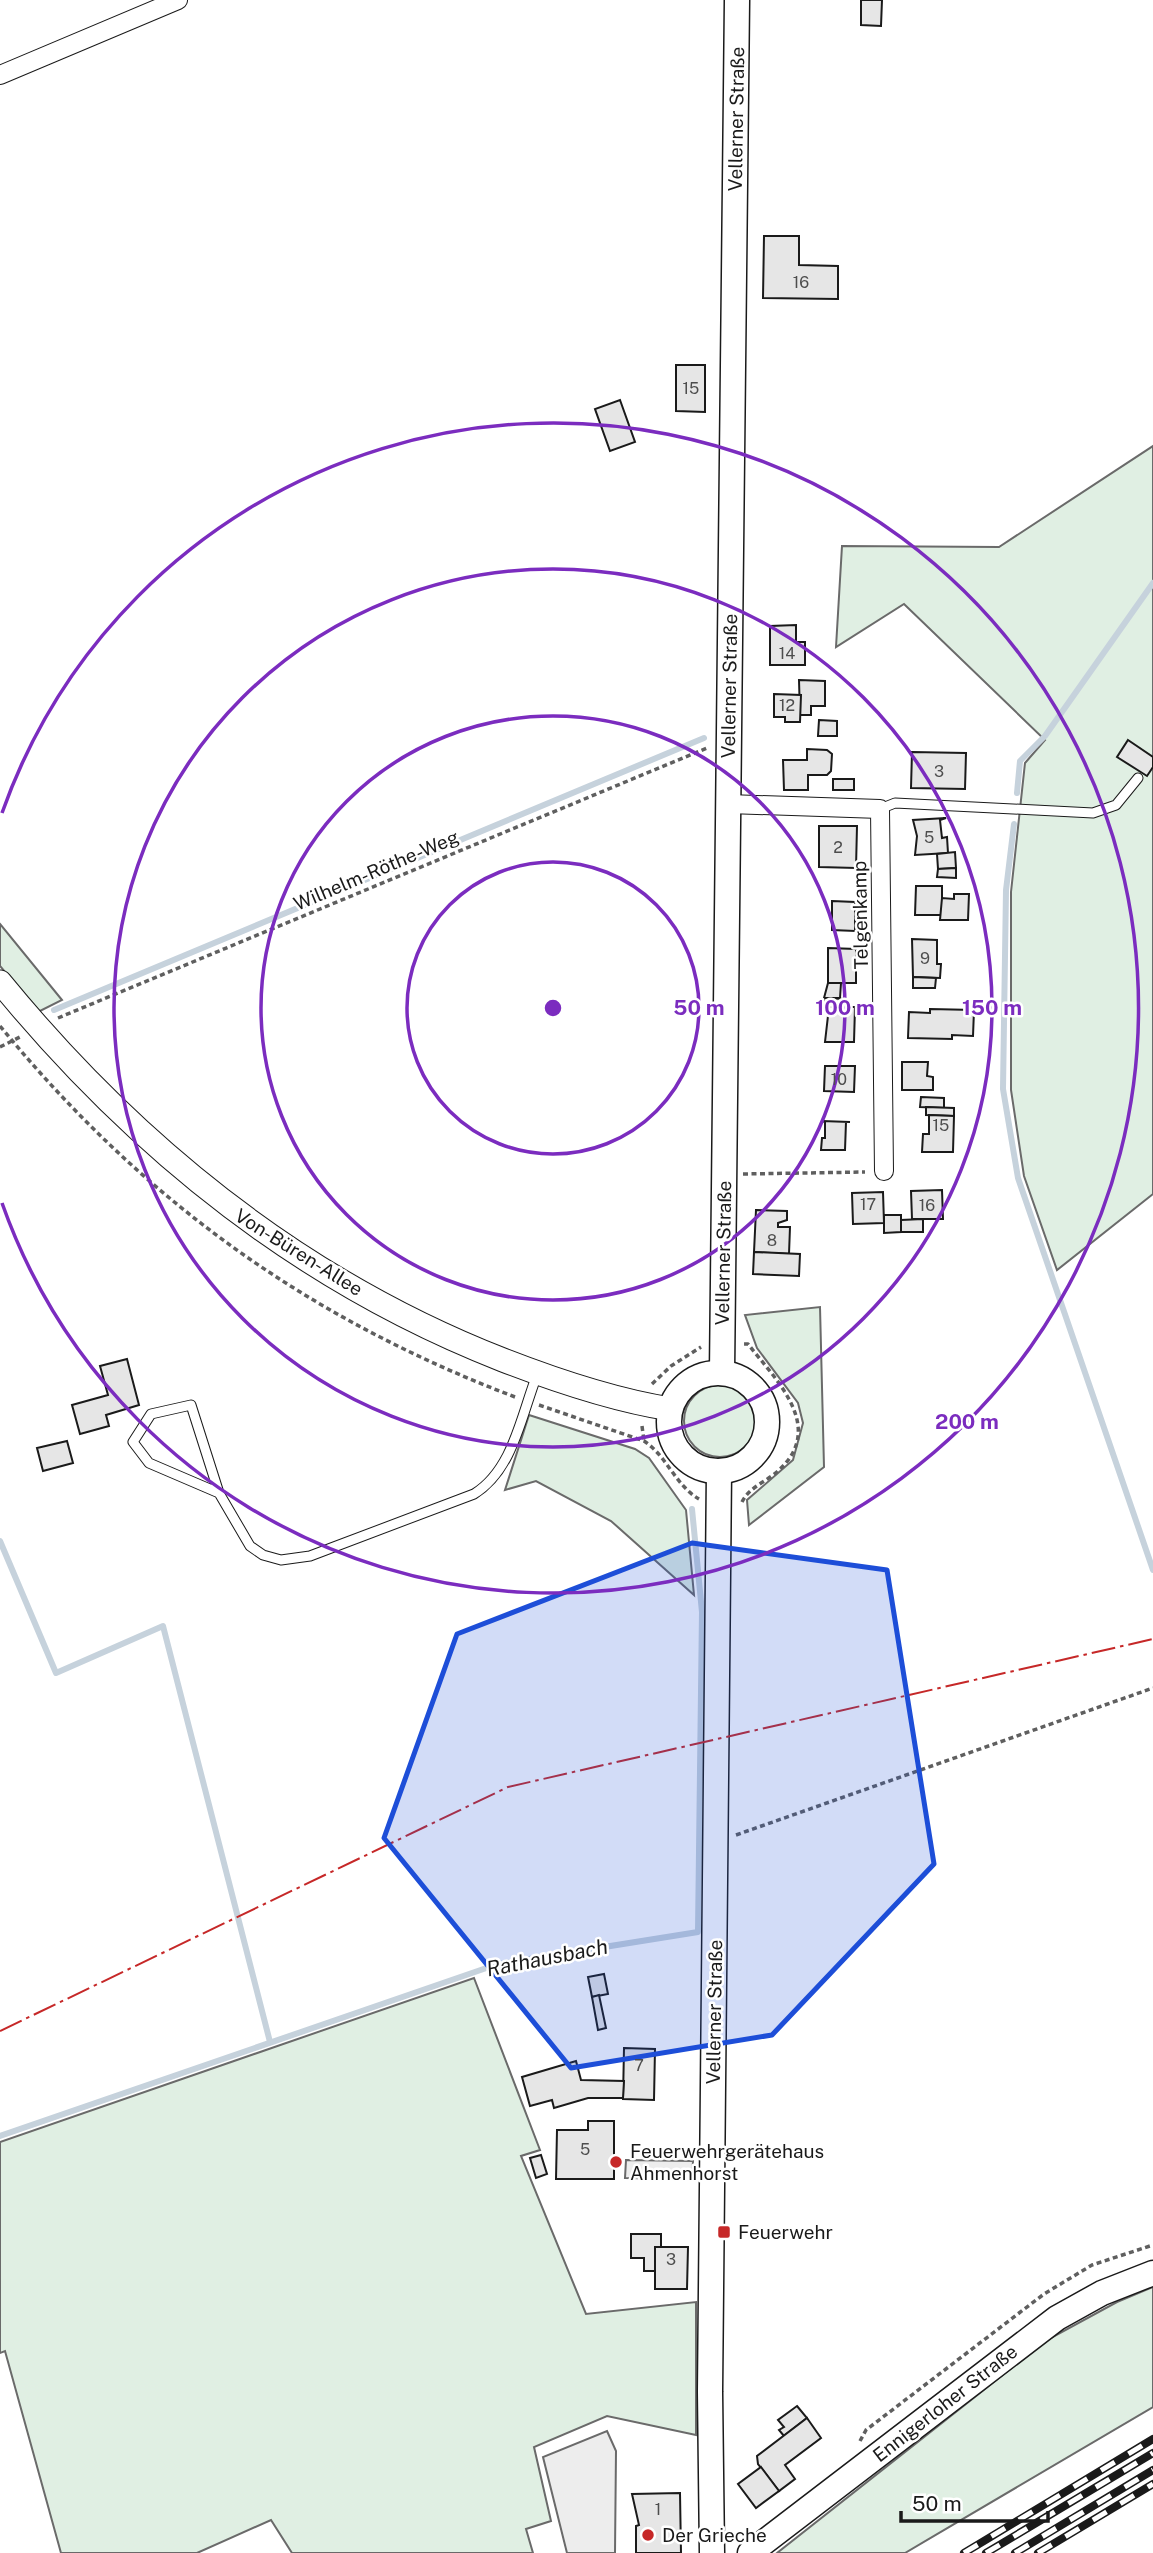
<svg xmlns="http://www.w3.org/2000/svg" width="1153" height="2553" font-family="'Public Sans',sans-serif">
	<rect width="100%" height="100%" fill="#fff"/>
	<g fill="#e0efe3" stroke="#6a6a6a" stroke-width="2">
		<path d="M1153,446V1194L1057,1270L1024,1176L1011,1090V892L1025,763L1045,740L904,604L836,647L842,546L999,547Z"/>
		<path d="M0,924L62,1000L38,1012L0,966Z"/>
		<path d="M820,1307L824,1467L749,1525L747,1500L793,1460L803,1423L798,1403L757,1348L745,1315Z"/>
		<circle cx="720" cy="1421" r="36"/>
		<path d="M529,1415L635,1449L649,1458L686,1510L694,1595L611,1521L536,1481L505,1490Z"/>
		<path d="M474,1978L540,2150L521,2156L586,2314L696,2302V2435L607,2416L534,2447L551,2521L526,2529L533,2553H292L271,2520L197,2553H61L5,2351L0,2353V2142Z"/>
		<path d="M1153,2287V2407L905,2553H777L1047,2340L1117,2302Z"/>
	</g>
	<g fill="#ededed" stroke="#6a6a6a" stroke-width="2">
		<path d="M626,2160L693,2161L692,2179L625,2178Z"/>
		<path d="M607,2431L616,2451L615,2553H567L543,2457Z"/>
	</g>
	<g fill="none" stroke-linecap="round" stroke-linejoin="round">
		<g stroke="#c6d2dc" stroke-width="6">
			<path d="M1017,793L1020,761L1045,736L1153,583"/>
			<path d="M1014,824L1006,890L1003,1089L1018,1178L1153,1570"/>
			<path d="M54,1010L704,738"/>
			<path d="M0,1541L56,1673L163,1626L270,2042"/>
			<path d="M0,2136L498,1964L698,1932L702,1612L692,1509"/>
		</g>
	</g>
	<g fill="#e6e6e6" stroke="#1a1a1a" stroke-width="2">
		<path d="M861,0H882L881,26L861,25Z"/>
		<path d="M764,236H799V265L838,266V299L763,298Z"/>
		<path d="M676,365H705V412L676,411Z"/>
		<path d="M620,400L635,442L610,451L595,409Z"/>
		<path d="M796,625V642H805V665H770V626Z"/>
		<path d="M799,680L825,681V706H811V715H800Z"/>
		<path d="M774,694L801,695L800,722H785V717H774Z"/>
		<path d="M819,720L837,721V736H818Z"/>
		<path d="M1128,740L1153,757V767L1147,776L1117,757Z"/>
		<path d="M807,749L827,750L832,754L831,771L827,775H808V790H784L783,760H807Z"/>
		<path d="M912,752L966,753L965,789L911,788Z"/>
		<rect x="833" y="779" width="21" height="11"/>
		<path d="M946,818L940,820L942,838L947,837L948,853L915,855L917,836L913,820Z"/>
		<path d="M819,826H857L856,868L819,867Z"/>
		<path d="M955,852L956,868L938,869L937,854Z"/>
		<path d="M956,868V878L937,877L938,869Z"/>
		<path d="M916,886H942V915H915Z"/>
		<path d="M954,894H969L968,920H940L942,898L954,899Z"/>
		<path d="M832,901L855,902V931L832,930Z"/>
		<path d="M912,939L937,940V964H941L940,978L913,977Z"/>
		<path d="M828,948L856,949V983H828Z"/>
		<path d="M913,977L936,978L935,988H913Z"/>
		<path d="M828,983H841L840,998H824Z"/>
		<path d="M824,998L844,999V1007L824,1008Z"/>
		<path d="M829,1007H855L854,1042H825Z"/>
		<path d="M930,1009L974,1010L973,1036L952,1035V1039L908,1038L909,1012L930,1013Z"/>
		<path d="M902,1062H928L927,1076L933,1077V1090H902Z"/>
		<path d="M825,1066H855L854,1092L824,1091Z"/>
		<path d="M921,1097L944,1098V1108L920,1107Z"/>
		<path d="M926,1107L954,1108V1116L926,1115Z"/>
		<path d="M929,1115L954,1116L953,1152H922L923,1134H929Z"/>
		<path d="M822,1121L850,1122H846L845,1150H821L822,1138H825V1122Z"/>
		<path d="M942,1190L943,1219H912L911,1191Z"/>
		<path d="M883,1192L884,1223L853,1224L852,1193Z"/>
		<path d="M756,1210L787,1211V1220L778,1223V1227H790L789,1254L754,1252Z"/>
		<path d="M884,1215H901V1232L884,1233Z"/>
		<path d="M923,1219V1232H901V1220Z"/>
		<path d="M754,1252L800,1254L799,1276L753,1274Z"/>
		<path d="M127,1359L139,1405L106,1415L109,1426L80,1434L72,1405L108,1395L100,1366Z"/>
		<path d="M67,1441L73,1463L43,1471L37,1448Z"/>
		<path d="M604,1974L608,1994L592,1997L588,1977Z"/>
		<path d="M599,1995L606,2028L598,2030L592,1997Z"/>
		<path d="M624,2048L655,2049L654,2100L623,2099Z"/>
		<path d="M576,2061L581,2080L624,2081L623,2098H588L554,2108L552,2100L530,2106L522,2077Z"/>
		<path d="M588,2121H614V2179H556L557,2130H588Z"/>
		<path d="M541,2155L547,2174L536,2178L530,2158Z"/>
		<path d="M631,2234H661V2247H655V2271H644V2258H631Z"/>
		<path d="M655,2247H688L687,2289H655Z"/>
		<path d="M797,2406L807,2418L784,2436L779,2430L784,2427L778,2420Z"/>
		<path d="M807,2418L821,2438L785,2465L795,2479L779,2491L758,2464L757,2456Z"/>
		<path d="M761,2467L779,2491L756,2508L738,2484Z"/>
		<path d="M680,2493L681,2553H636V2526L639,2525L632,2494Z"/>
	</g>
	<g fill="none" stroke-linecap="round" stroke-linejoin="round">
		<defs>
			<g id="service">
				<path d="M880,809L895,803L1093,813L1116,805L1138,778"/>
				<path d="M219,1493L191,1405L151,1414L133,1442L149,1463L219,1493L250,1546L263,1555L281,1560L310,1556L474,1494C513,1470 521,1416 537,1375"/>
			</g>
			<g id="minor">
				<path d="M0,75L178,0"/>
				<path d="M728,804L880,809L884,1171"/>
			</g>
			<path id="tertiary" d="M0,982C136,1148 301,1281 503,1360C557,1381 613,1400 670,1409"/>
			<g id="secondary">
				<path d="M722,1373L737,0"/>
				<circle cx="718" cy="1422" r="49"/>
				<path d="M712,2553L710,2392L719,1471"/>
				<path d="M750,2553L1057,2318L1102,2293L1153,2273"/>
			</g>
		</defs>
		<use href="#service" stroke="#1a1a1a" stroke-width="11"/>
		<use href="#minor" stroke="#1a1a1a" stroke-width="20"/>
		<use href="#tertiary" stroke="#1a1a1a" stroke-width="25"/>
		<use href="#secondary" stroke="#1a1a1a" stroke-width="27"/>
		<g stroke="#5f5f5f" stroke-width="3.5" stroke-dasharray="5 3.5" stroke-linecap="butt">
			<path d="M58,1018L707,748"/>
			<path d="M0,1026C143,1200 305,1317 515,1397"/>
			<path d="M0,1047L20,1037"/>
			<path d="M743,1174L865,1172"/>
			<path d="M652,1384L671,1366L701,1347"/>
			<path d="M539,1405L644,1441C667,1456 675,1485 699,1499"/>
			<path d="M642,1426L644,1441"/>
			<path d="M742,1502C749,1487 768,1481 779,1470C826,1427 776,1380 748,1344H744"/>
			<path d="M736,1835L1153,1688"/>
			<path d="M860,2441L866,2430L1044,2294L1092,2265L1153,2245"/>
		</g>
		<use href="#service" stroke="#fff" stroke-width="9"/>
		<use href="#minor" stroke="#fff" stroke-width="18"/>
		<use href="#tertiary" stroke="#fff" stroke-width="23"/>
		<use href="#secondary" stroke="#fff" stroke-width="24"/>
		<defs>
			<g id="rail">
				<path d="M964,2553L1153,2439"/>
				<path d="M986,2553L1153,2453"/>
				<path d="M1015,2553L1153,2470"/>
				<path d="M1038,2553L1153,2484"/>
			</g>
		</defs>
		<use href="#rail" stroke="#1a1a1a" stroke-width="8"/>
		<use href="#rail" stroke="#fff" stroke-width="5" stroke-dasharray="16" stroke-linecap="butt"/>
		<path stroke="#c62828" stroke-width="2" stroke-dasharray="24 5 3.5 5" stroke-linecap="butt" d="M0,2031L508,1787L1153,1639"/>
	</g>
	<path fill="#1d4ed8" fill-opacity="0.2" stroke="#1d4ed8" stroke-width="5" stroke-linejoin="round" d="M692,1543L887,1570L934,1864L772,2035L571,2068L384,1838L457,1634Z"/>
	<g fill="none" stroke="#7b2cbf" stroke-width="3.5">
		<circle cx="553" cy="1008" r="146"/>
		<circle cx="553" cy="1008" r="292"/>
		<circle cx="553" cy="1008" r="439"/>
		<path d="M2 813A585 585 0 1 1 2 1203"/>
	</g>
	<g fill="#c62828" stroke="#fff" stroke-width="2.5">
		<circle cx="616" cy="2162" r="7"/>
		<rect x="717" y="2225" width="14" height="14" rx="3.5"/>
		<circle cx="648" cy="2535" r="7"/>
	</g>
	<g text-anchor="middle" stroke-width="5" stroke-linejoin="round" paint-order="stroke">
		<g font-size="16" fill="#4d4d4d">
			<text x="801" y="288">16</text>
			<text x="691" y="394">15</text>
			<text x="787" y="659">14</text>
			<text x="787" y="711">12</text>
			<text x="939" y="777">3</text>
			<text x="929" y="843">5</text>
			<text x="838" y="853">2</text>
			<text x="925" y="964">9</text>
			<text x="839" y="1085">10</text>
			<text x="941" y="1131">15</text>
			<text x="868" y="1210">17</text>
			<text x="927" y="1211">16</text>
			<text x="772" y="1246">8</text>
			<text x="639" y="2071">7</text>
			<text x="585" y="2155">5</text>
			<text x="671" y="2265">3</text>
			<text x="658" y="2515">1</text>
		</g>
		<g font-size="19" fill="#1a1a1a" stroke="#fff">
			<text transform="translate(736 119) rotate(-89)" y="7">Vellerner Straße</text>
			<text transform="translate(729 686) rotate(-89)" y="7">Vellerner Straße</text>
			<text transform="translate(376 870) rotate(-23)" y="7">Wilhelm-Röthe-Weg</text>
			<text transform="translate(860 915) rotate(-91)" y="7">Telgenkamp</text>
			<text transform="translate(299 1252) rotate(32)" y="7">Von-Büren-Allee</text>
			<text transform="translate(723 1253) rotate(-89)" y="7">Vellerner Straße</text>
			<text transform="translate(714 2012) rotate(-89)" y="7">Vellerner Straße</text>
			<text transform="translate(945 2403) rotate(-38)" y="7">Ennigerloher Straße</text>
		</g>
		<g font-size="19" fill="#1a1a1a" stroke="#fff" text-anchor="start">
			<text x="630" y="2158">Feuerwehrgerätehaus<tspan x="630" dy="22">Ahmenhorst</tspan></text>
			<text x="738" y="2239">Feuerwehr</text>
			<text x="662" y="2542">Der Grieche</text>
		</g>
		<g font-size="21" font-style="italic" fill="#1a1a1a" stroke="#fff">
			<text transform="translate(547 1958) rotate(-11)" y="7">Rathausbach</text>
		</g>
	</g>
	<circle cx="553" cy="1008" r="10" fill="#7b2cbf" stroke="#fff" stroke-width="3.5"/>
	<g font-size="21" text-anchor="middle" font-weight="bold" fill="#7b2cbf" stroke="#fff" stroke-width="5" stroke-linejoin="round" paint-order="stroke">
		<text x="699" y="1015">50 m</text>
		<text x="845" y="1015">100 m</text>
		<text x="992" y="1015">150 m</text>
		<text x="967" y="1429">200 m</text>
	</g>
	<path d="M901 2511v10h147v-10" fill="none" stroke="#1a1a1a" stroke-width="3.5"/>
	<text x="912" y="2511" font-size="21" fill="#1a1a1a" stroke="#ffffff" stroke-width="5" paint-order="stroke">50 m</text>
</svg>
